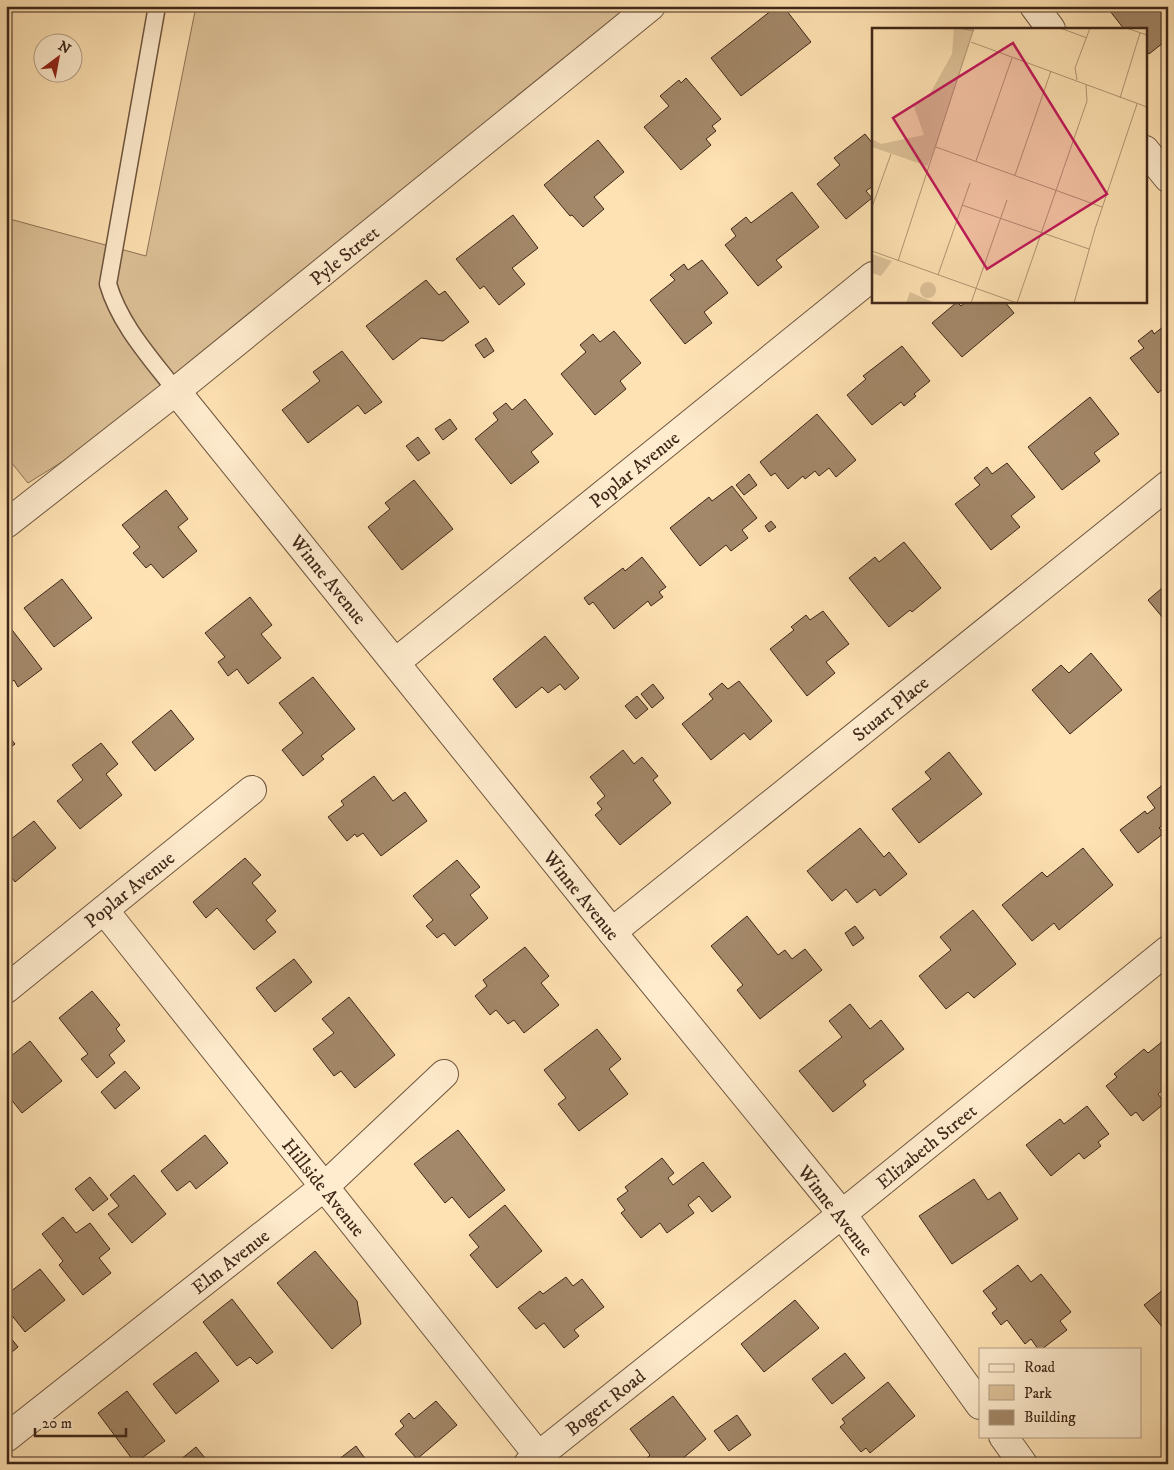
<svg xmlns="http://www.w3.org/2000/svg" width="1174" height="1470" font-family="'IM FELL DW Pica',serif">
	<rect width="100%" height="100%" fill="#ffe2b3"/>
	<filter id="stains"><feTurbulence type="fractalNoise" baseFrequency=".004" numOctaves="4"/><feColorMatrix values="0 0 0 0 .2 0 0 0 0 .09 0 0 0 0 .02 0 0 0 .5 -.17"/></filter>
	<radialGradient id="worn" r=".72"><stop offset=".6" stop-color="#630" stop-opacity="0"/><stop offset="1" stop-color="#630" stop-opacity=".3"/></radialGradient>
	<path fill="#dec299" stroke="#8e7458" d="M196,6H293L318,11L327,6H651L176,391L28,483L6,456V218L146,256Z"/>
	<g fill="#a38869" stroke="#3f2718">
		<path d="M777,6H783L811,42L741,96L711,58Z"/>
		<path d="M1106,6H1168V39L1149,54L1145,49V29H1124Z"/>
		<path d="M686,78L721,119L712,126L716,131L706,139L711,145L681,170L644,127L669,106L660,96L679,80L681,83Z"/>
		<path d="M865,134L873,144V186L866,191L872,198L846,219L817,184L840,165L834,158Z"/>
		<path d="M598,140L624,172L594,197L604,209L583,227L572,215L570,216L544,185Z"/>
		<path d="M792,192L819,227L776,260L782,267L758,286L725,245L736,236L731,229L746,217L751,223Z"/>
		<path d="M513,215L538,248L512,268L525,284L499,305L484,286L480,289L456,259Z"/>
		<path d="M702,260L728,293L704,312L712,323L685,344L650,300L675,280L670,275L684,264L688,270Z"/>
		<path d="M426,280L439,295L445,291L469,322L443,341L421,338L393,360L366,326Z"/>
		<path d="M967,301H1004L1014,313L962,357L932,323L957,302L961,306Z"/>
		<path d="M1168,323V385L1158,393L1130,358L1144,348L1138,341L1152,330L1154,334Z"/>
		<path d="M614,331L641,363L620,381L626,389L595,415L561,374L586,352L580,345L593,334L600,342Z"/>
		<path d="M486,338L494,351L484,358L475,345Z"/>
		<path d="M902,346L930,381L914,394L916,396L904,406L901,402L872,425L847,395L866,379L863,376Z"/>
		<path d="M342,351L382,402L365,414L358,405L308,443L282,410L320,381L313,372Z"/>
		<path d="M1090,397L1119,434L1094,453L1100,461L1062,490L1028,447Z"/>
		<path d="M525,399L553,434L531,452L539,462L511,484L475,439L498,420L493,413L506,403L512,410Z"/>
		<path d="M817,414L856,460L836,477L829,468L819,476L815,471L805,479L803,476L788,489L775,473L771,476L760,462Z"/>
		<path d="M450,419L457,429L443,440L435,429Z"/>
		<path d="M418,437L430,453L418,461L406,446Z"/>
		<path d="M1007,463L1035,497L1011,516L1020,527L991,550L955,504L980,485L974,478L987,467L992,474Z"/>
		<path d="M749,474L757,485L744,495L736,485Z"/>
		<path d="M414,480L453,529L402,570L368,527L390,509L385,503Z"/>
		<path d="M732,486L757,518L742,530L748,538L731,551L726,545L700,566L670,528L709,497L712,501Z"/>
		<path d="M166,490L188,519L178,527L197,551L163,578L151,564L146,568L133,553L140,547L122,525Z"/>
		<path d="M771,521L776,527L769,532L765,526Z"/>
		<path d="M904,542L941,588L912,612L910,610L889,627L849,578L875,557L879,562Z"/>
		<path d="M642,557L666,587L659,592L663,597L651,606L648,601L614,629L593,602L589,605L584,598L623,568L625,571Z"/>
		<path d="M62,579L92,618L54,647L24,608Z"/>
		<path d="M1168,583V624L1148,600Z"/>
		<path d="M250,597L272,625L261,634L281,658L248,684L237,669L228,676L218,662L225,657L205,633Z"/>
		<path d="M823,611L849,644L826,662L835,673L807,696L770,649L794,630L791,627L806,615L810,620Z"/>
		<path d="M6,622L42,669L18,687L14,680L6,686Z"/>
		<path d="M545,636L579,678L565,690L560,684L548,693L542,687L516,708L493,679Z"/>
		<path d="M1091,653L1122,690L1070,734L1032,690L1061,665L1069,673Z"/>
		<path d="M313,677L355,729L321,756L324,759L303,776L282,750L303,733L279,703Z"/>
		<path d="M739,681L772,721L750,740L744,733L711,760L682,724L713,699L709,694L722,683L728,689Z"/>
		<path d="M653,684L664,698L652,708L641,694Z"/>
		<path d="M637,696L648,709L636,719L625,706Z"/>
		<path d="M171,710L194,739L155,771L132,742Z"/>
		<path d="M6,733L15,744L6,751Z"/>
		<path d="M101,743L118,764L106,774L122,795L80,829L57,801L83,780L72,765Z"/>
		<path d="M623,750L634,764L642,757L658,776L653,780L671,803L620,845L595,815L602,809L597,803L605,796L590,777Z"/>
		<path d="M949,752L982,794L919,843L892,809L931,779L925,772Z"/>
		<path d="M374,776L393,801L405,792L427,821L381,856L363,833L357,837L355,834L347,841L328,817L344,805L341,801Z"/>
		<path d="M1168,781V828L1164,824L1159,828L1164,833L1138,853L1120,830L1145,811L1147,814L1155,808L1147,797Z"/>
		<path d="M34,821L56,848L15,882L6,870V843Z"/>
		<path d="M860,828L884,857L889,852L907,874L880,896L875,889L857,903L846,889L832,901L807,871Z"/>
		<path d="M1083,848L1113,885L1059,930L1054,923L1032,941L1002,905L1042,872L1047,877Z"/>
		<path d="M245,858L261,875L252,883L276,911L266,920L276,932L254,950L217,908L206,918L193,902Z"/>
		<path d="M457,860L480,887L470,895L488,918L455,946L444,933L437,938L426,926L433,920L413,896Z"/>
		<path d="M973,910L1016,964L974,998L968,992L946,1009L919,976L951,950L940,937Z"/>
		<path d="M747,916L778,955L785,950L792,959L805,949L822,970L760,1019L737,990L743,985L711,946Z"/>
		<path d="M855,926L864,938L853,946L845,933Z"/>
		<path d="M525,947L549,976L541,983L559,1005L524,1033L514,1020L508,1024L496,1010L490,1015L475,996L487,986L483,980Z"/>
		<path d="M294,959L312,982L275,1012L256,988Z"/>
		<path d="M92,991L120,1025L116,1029L125,1041L109,1055L115,1063L97,1078L81,1059L88,1054L59,1018Z"/>
		<path d="M349,997L395,1055L355,1088L341,1071L334,1076L313,1049L334,1033L322,1019Z"/>
		<path d="M850,1004L870,1029L881,1020L904,1049L863,1081L866,1085L833,1112L799,1071L842,1037L829,1021Z"/>
		<path d="M597,1029L621,1059L609,1069L628,1094L579,1131L558,1104L566,1098L544,1070Z"/>
		<path d="M1168,1037V1091L1165,1088L1158,1094L1165,1103L1143,1121L1136,1112L1131,1116L1106,1086L1117,1077L1114,1074L1144,1049L1148,1053Z"/>
		<path d="M30,1041L62,1081L22,1113L6,1093V1060Z"/>
		<path d="M125,1071L140,1088L115,1109L101,1092Z"/>
		<path d="M1087,1106L1109,1134L1098,1142L1101,1146L1084,1159L1079,1153L1051,1176L1026,1145L1060,1119L1064,1124Z"/>
		<path d="M458,1130L505,1190L469,1218L452,1197L445,1203L414,1164Z"/>
		<path d="M205,1135L228,1163L196,1189L190,1181L177,1191L161,1171Z"/>
		<path d="M662,1158L674,1173L668,1178L673,1185L703,1162L731,1197L712,1212L699,1196L688,1205L694,1213L667,1233L660,1223L641,1238L621,1213L625,1210L617,1199L628,1191L625,1187Z"/>
		<path d="M134,1175L166,1214L132,1243L108,1214L119,1206L110,1195Z"/>
		<path d="M90,1177L108,1199L93,1211L75,1189Z"/>
		<path d="M974,1179L988,1200L1000,1192L1018,1219L952,1264L919,1216Z"/>
		<path d="M505,1205L542,1251L497,1288L470,1255L479,1247L469,1235Z"/>
		<path d="M63,1217L76,1233L90,1223L110,1249L99,1258L111,1273L83,1295L59,1265L63,1261L42,1234Z"/>
		<path d="M315,1251L357,1301L361,1324L332,1349L277,1283Z"/>
		<path d="M1018,1265L1031,1282L1041,1274L1071,1312L1060,1321L1067,1330L1042,1349H1038L1031,1339L1025,1344L1007,1320L1001,1325L992,1313L997,1309L983,1291Z"/>
		<path d="M40,1269L65,1300L25,1332L6,1308V1295Z"/>
		<path d="M566,1277L573,1286L582,1279L604,1307L574,1330L579,1336L564,1348L544,1323L536,1329L518,1308L540,1291L543,1294Z"/>
		<path d="M1168,1286V1334L1144,1305Z"/>
		<path d="M232,1299L273,1352L257,1364L250,1357L237,1366L203,1322Z"/>
		<path d="M795,1300L819,1328L764,1372L741,1344Z"/>
		<path d="M6,1332L18,1347L6,1357Z"/>
		<path d="M196,1352L219,1381L176,1414L153,1384Z"/>
		<path d="M845,1353L865,1378L832,1404L812,1379Z"/>
		<path d="M888,1382L915,1416L870,1453L866,1448L861,1452L840,1427L845,1423L842,1419Z"/>
		<path d="M127,1391L165,1441L135,1463L98,1413Z"/>
		<path d="M673,1396L706,1439L676,1464H651L647,1458L650,1455L630,1429Z"/>
		<path d="M436,1401L457,1425L417,1459L395,1434L404,1426L400,1421L409,1413L414,1419Z"/>
		<path d="M737,1415L751,1435L729,1451L714,1431Z"/>
		<path d="M356,1446L369,1464H334V1463Z"/>
		<path d="M196,1447L210,1464H175Z"/>
	</g>
	<g fill="none" stroke-linecap="round" stroke-linejoin="round">
		<defs>
			<path id="lane" d="M157,6L108,284C120,325 150,357 176,391"/>
			<g id="street">
				<path d="M1034,6L1051,29"/>
				<path d="M1145,150L1168,178"/>
				<path d="M176,391L612,932L842,1214L980,1405"/>
				<path d="M6,524L176,391L651,6"/>
				<path d="M396,662L873,276"/>
				<path d="M104,910L545,1464"/>
				<path d="M612,932L1168,485"/>
				<path d="M6,989L252,790"/>
				<path d="M1003,1436L1023,1464"/>
				<path d="M6,1438L324,1187L444,1074"/>
				<path d="M528,1464L842,1214L1168,950"/>
			</g>
		</defs>
		<use href="#lane" stroke="#6f563f" stroke-width="19"/>
		<use href="#street" stroke="#6f563f" stroke-width="30"/>
		<use href="#lane" stroke="#ffecce" stroke-width="16"/>
		<use href="#street" stroke="#ffecce" stroke-width="28"/>
	</g>
	<g text-anchor="middle" stroke-width="4" stroke-linejoin="round" paint-order="stroke">
		<g font-size="19" fill="#3f2718" stroke="#ffecce">
			<text transform="translate(344 255) rotate(-39)" y="7">Pyle Street</text>
			<text transform="translate(634 469) rotate(-39)" y="7">Poplar Avenue</text>
			<text transform="translate(329 579) rotate(51)" y="7">Winne Avenue</text>
			<text transform="translate(890 708) rotate(-39)" y="7">Stuart Place</text>
			<text transform="translate(129 889) rotate(-39)" y="7">Poplar Avenue</text>
			<text transform="translate(582 895) rotate(51)" y="7">Winne Avenue</text>
			<text transform="translate(926 1146) rotate(-39)" y="7">Elizabeth Street</text>
			<text transform="translate(324 1187) rotate(51)" y="7">Hillside Avenue</text>
			<text transform="translate(836 1210) rotate(52)" y="7">Winne Avenue</text>
			<text transform="translate(230 1261) rotate(-38)" y="7">Elm Avenue</text>
			<text transform="translate(605 1402) rotate(-38)" y="7">Bogert Road</text>
		</g>
	</g>
	<g transform="translate(872 28)">
		<rect width="275" height="275" fill="#ffe2b3"/>
		<path d="M82,0H102L64,119L55,138L0,119V111L9,116L52,107L41,76L55,71L80,26ZM0,226L20,233L9,248L0,245ZM48 262a8 8 0 1 1 16 0a8 8 0 1 1-16 0ZM38,264L63,275H34Z" fill="#dec299"/>
		<path fill="none" stroke="#b29775" stroke-width="1" d="M87,0L102,3M188,0L215,10M254,0L275,7M99,14L275,79M205,52L203,40L218,0M248,70L268,5M64,119L230,179M104,133L140,30M143,147L179,43M90,177L217,221M0,179L19,126M0,223L145,275M26,233L102,0M66,247L98,155M99,275L135,172M145,275L215,73L214,57M202,275L223,201L265,76"/>
		<path fill="#c2185b" fill-opacity="0.15" stroke="#c2185b" stroke-width="2.5" d="M141,15L235,166L115,241L21,90Z"/>
		<rect width="275" height="275" fill="none" stroke="#3f2718" stroke-width="2.5"/>
	</g>
	<rect width="1174" height="1470" fill="none" stroke="#ffe2b3" stroke-width="25"/>
	<rect x="8" y="8" width="1159" height="1455" fill="none" stroke="#3f2718" stroke-width="2.5"/>
	<rect x="12" y="12" width="1149" height="1445" fill="none" stroke="#3f2718"/>
	<rect x="979" y="1348" width="162" height="90" fill="#ffecce" stroke="#b29d85"/>
	<rect x="989" y="1364" width="25" height="8" fill="#ffecce" stroke="#b29d85"/>
	<text x="1024" y="1372" font-size="15" fill="#3f2718">Road</text>
	<rect x="989" y="1385" width="25" height="15" fill="#dec299" stroke="#b29d85"/>
	<text x="1024" y="1398" font-size="15" fill="#3f2718">Park</text>
	<rect x="989" y="1410" width="25" height="15" fill="#a38869" stroke="#b29d85"/>
	<text x="1024" y="1422" font-size="15" fill="#3f2718">Building</text>
	<g transform="translate(58 58) rotate(32)"><circle r="24" fill="#ffecce" stroke="#b29d85"/>
	<path d="M0-4L9 19L0 12L-9 19Z" fill="#8f2418"/>
	<text y="-8" font-size="14" font-weight="bold" text-anchor="middle" fill="#3f2718">N</text>
	</g>
	<path d="M35 1428v8h91v-8" fill="none" stroke="#3f2718" stroke-width="2.5"/>
	<text x="42" y="1428" font-size="15" fill="#3f2718" stroke="#ffecce" stroke-width="4" paint-order="stroke">20 m</text>
	<rect width="100%" height="100%" filter="url(#stains)"/>
	<rect width="100%" height="100%" fill="url(#worn)"/>
</svg>
